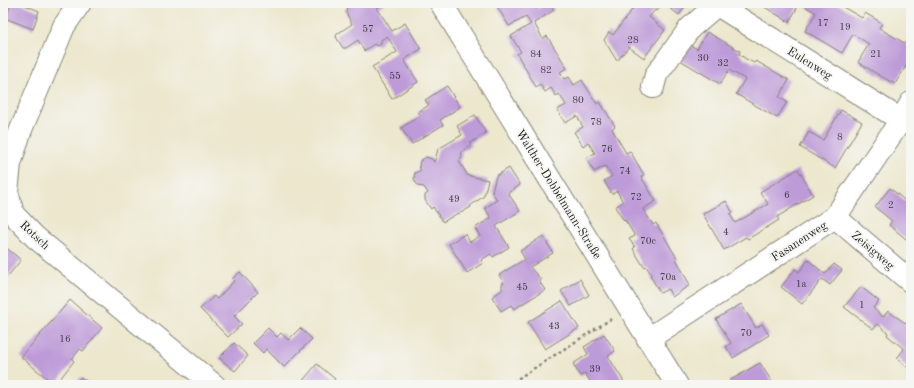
<svg xmlns="http://www.w3.org/2000/svg" width="914" height="388" font-family="'Old Standard TT',serif">
	<rect width="100%" height="100%" fill="#f6f6f2"/>
	<filter id="ink" filterUnits="userSpaceOnUse"><feTurbulence type="fractalNoise" baseFrequency=".025" numOctaves="2"/><feDisplacementMap in="SourceGraphic" scale="8" xChannelSelector="R" yChannelSelector="G"/><feConvolveMatrix kernelMatrix="1 2 1 2 8 2 1 2 1" color-interpolation-filters="sRGB"/></filter>
	<filter id="wash" filterUnits="userSpaceOnUse"><feTurbulence type="fractalNoise" baseFrequency=".012" numOctaves="4" result="noise"/><feDisplacementMap in="SourceGraphic" scale="16" xChannelSelector="R" yChannelSelector="G"/><feGaussianBlur stdDeviation="0.9" result="paint"/><feColorMatrix in="noise" values="0 0 0 0 0 0 0 0 0 0 0 0 0 0 0 0 0 1.4 0 .05"/><feComposite in="paint" operator="in"/></filter>
	<g filter="url(#wash)">
		<rect width="100%" height="100%" fill="#ece7cd"/>
		<g id="blocks">
			<g fill="#bd9ad8">
				<path d="M11,3H20L39,11L33,29L7,19L3,29V15L7,16Z"/>
				<path d="M345,3H385L377,8L392,31L405,23L421,49L404,60L418,82L392,99L372,67L397,52L387,36L381,40V44L377,46L374,44L364,51L358,40L346,48H343L336,37L337,34L352,24L346,13L347,6Z"/>
				<path d="M495,3H534L537,9L547,3H550L554,10L534,23L543,39L547,36L567,68L560,72L564,79L569,77L574,85L582,80L597,104L600,102L615,126L612,129L626,153L630,151L644,175L641,177L656,201L643,209L653,225L656,223L677,258L676,259L690,285L672,297L668,289L660,293L650,275L651,274L646,266L644,267L633,249L635,247L629,239L635,236L625,220L624,221L615,207L623,202L617,191L612,194L604,181L612,176L605,166L594,172L586,158L595,153L588,142L583,146L574,132L583,127L577,116L565,123L557,110L566,105L559,94L556,96L551,88L545,92L540,84L536,87L517,54L521,52L511,36L531,24L526,17L509,26Z"/>
				<path d="M629,3H688L679,15L663,3L657,11L655,10L649,17L665,30L644,58L629,47L617,61L604,40L609,32L613,35L634,7Z"/>
				<path d="M758,3H800L789,22Z"/>
				<path d="M800,3H836L862,18L865,13L882,23L879,28L911,47V68L906,66L895,84L877,74L858,62L869,44L853,34L842,53L805,31L816,13Z"/>
				<path d="M707,32L740,51L739,54L746,59L754,63L756,61L789,80L779,97L787,102L777,118L736,94L745,79L729,70L720,84L680,60L689,44L697,49Z"/>
				<path d="M447,86L460,107L440,120L443,125L412,144L401,128L421,115L418,112L429,105L425,100Z"/>
				<path d="M841,110L862,122L835,168L800,147L809,132L823,140Z"/>
				<path d="M475,115L486,133L470,143L471,146L461,152L462,155L461,159L459,161L468,176L470,175V176L488,180L484,196L470,206L471,207L459,214L458,213L443,222L433,207L431,209L425,200V195L428,193L424,187L418,186L414,179L415,173L421,170L419,167L420,161L426,157L432,159L434,162L435,160L438,149L462,135L457,126Z"/>
				<path d="M509,168L520,185L508,193L520,211L496,226L509,247L493,257L491,254L481,260L483,263L467,273L449,244L465,234L470,242L480,236L475,228L491,218L485,208L497,200L492,192L496,176Z"/>
				<path d="M798,169L813,195L777,217L779,220L748,239L746,237L724,250L703,214L726,201L733,213L730,214L735,223L768,204L760,192Z"/>
				<path d="M890,188L908,203L905,206L911,211V243L889,225L892,221L875,207Z"/>
				<path d="M543,236L553,253L530,267L541,280L539,281L545,290L514,309L511,305L501,311L492,297L502,290V284L504,283L499,275L525,259L520,251Z"/>
				<path d="M3,245L21,260L3,282Z"/>
				<path d="M808,260L825,274L834,264L842,270L830,285L822,279L802,304L781,287L795,269L799,272Z"/>
				<path d="M240,272L258,292L234,316L242,324L228,337L200,309L214,296L217,299L234,281L232,279Z"/>
				<path d="M580,279L589,295L571,306L561,291Z"/>
				<path d="M861,287L879,301L873,308L883,317L888,311L911,327V364L908,368L897,358L904,349L887,335L888,333L878,324L873,329L844,307Z"/>
				<path d="M70,300L102,328L83,351L80,349L72,359L74,361L55,385L21,357Z"/>
				<path d="M562,301L579,328L545,349L528,322Z"/>
				<path d="M741,304L756,328L762,324L769,335L733,358L726,347L731,343L716,319Z"/>
				<path d="M268,328L277,337L281,333L288,340L300,328L312,339L284,367L266,349L263,353L253,343Z"/>
				<path d="M604,334L615,351L608,356L626,385H592L585,373L580,376L573,364L588,354L584,347Z"/>
				<path d="M234,343L248,356L235,371L219,358Z"/>
				<path d="M760,363L774,385H732L729,381Z"/>
				<path d="M317,364L335,379L330,385H299Z"/>
				<path d="M81,377L89,384V385H75Z"/>
			</g>
		</g>
	</g>
	<g filter="url(#ink)">
		<use href="#blocks" fill-opacity="0" stroke="#848274" stroke-width="1"/>
		<g fill="none" stroke-linecap="round" stroke-linejoin="round">
			<defs>
				<g id="minor">
					<path d="M80,3L64,26L20,132L10,164L7,192L13,214L35,237L214,385"/>
					<path d="M441,3L677,385"/>
					<path d="M723,3L724,9L901,120"/>
					<path d="M653,87L656,75L690,28L719,3"/>
					<path d="M835,217L911,282"/>
					<path d="M648,339L835,217L901,120L911,103"/>
				</g>
			</defs>
			<use href="#minor" stroke="#848274" stroke-width="24"/>
			<path stroke="#848274" stroke-width="2.5" stroke-dasharray="3 3" stroke-linecap="butt" d="M508,385L611,319"/>
			<use href="#minor" stroke="#fff" stroke-width="22"/>
		</g>
	</g>
	<g text-anchor="middle" stroke-width="4" stroke-linejoin="round" paint-order="stroke">
		<g font-size="10" fill="#443c4b">
			<text x="823" y="26">17</text>
			<text x="845" y="30">19</text>
			<text x="368" y="32">57</text>
			<text x="633" y="43">28</text>
			<text x="536" y="57">84</text>
			<text x="876" y="57">21</text>
			<text x="703" y="61">30</text>
			<text x="723" y="66">32</text>
			<text x="546" y="73">82</text>
			<text x="395" y="79">55</text>
			<text x="578" y="103">80</text>
			<text x="596" y="125">78</text>
			<text x="840" y="140">8</text>
			<text x="607" y="152">76</text>
			<text x="625" y="174">74</text>
			<text x="787" y="198">6</text>
			<text x="636" y="200">72</text>
			<text x="454" y="202">49</text>
			<text x="891" y="208">2</text>
			<text x="726" y="235">4</text>
			<text x="648" y="244">70c</text>
			<text x="668" y="280">70a</text>
			<text x="801" y="287">1a</text>
			<text x="522" y="290">45</text>
			<text x="862" y="308">1</text>
			<text x="554" y="329">43</text>
			<text x="746" y="336">70</text>
			<text x="65" y="342">16</text>
			<text x="595" y="372">39</text>
		</g>
		<g font-size="12" fill="#1c1c1c" stroke="#f6f6f2">
			<text transform="translate(810 63) rotate(32)" y="4">Eulenweg</text>
			<text transform="translate(559 194) rotate(58)" y="4">Walther-Dobbelmann-Straße</text>
			<text transform="translate(35 235) rotate(43)" y="4">Rotsch</text>
			<text transform="translate(799 241) rotate(-33)" y="4">Fasanenweg</text>
			<text transform="translate(873 250) rotate(41)" y="4">Zeisigweg</text>
		</g>
	</g>
	<rect width="914" height="388" fill="none" stroke="#f6f6f2" stroke-width="16"/>
</svg>
